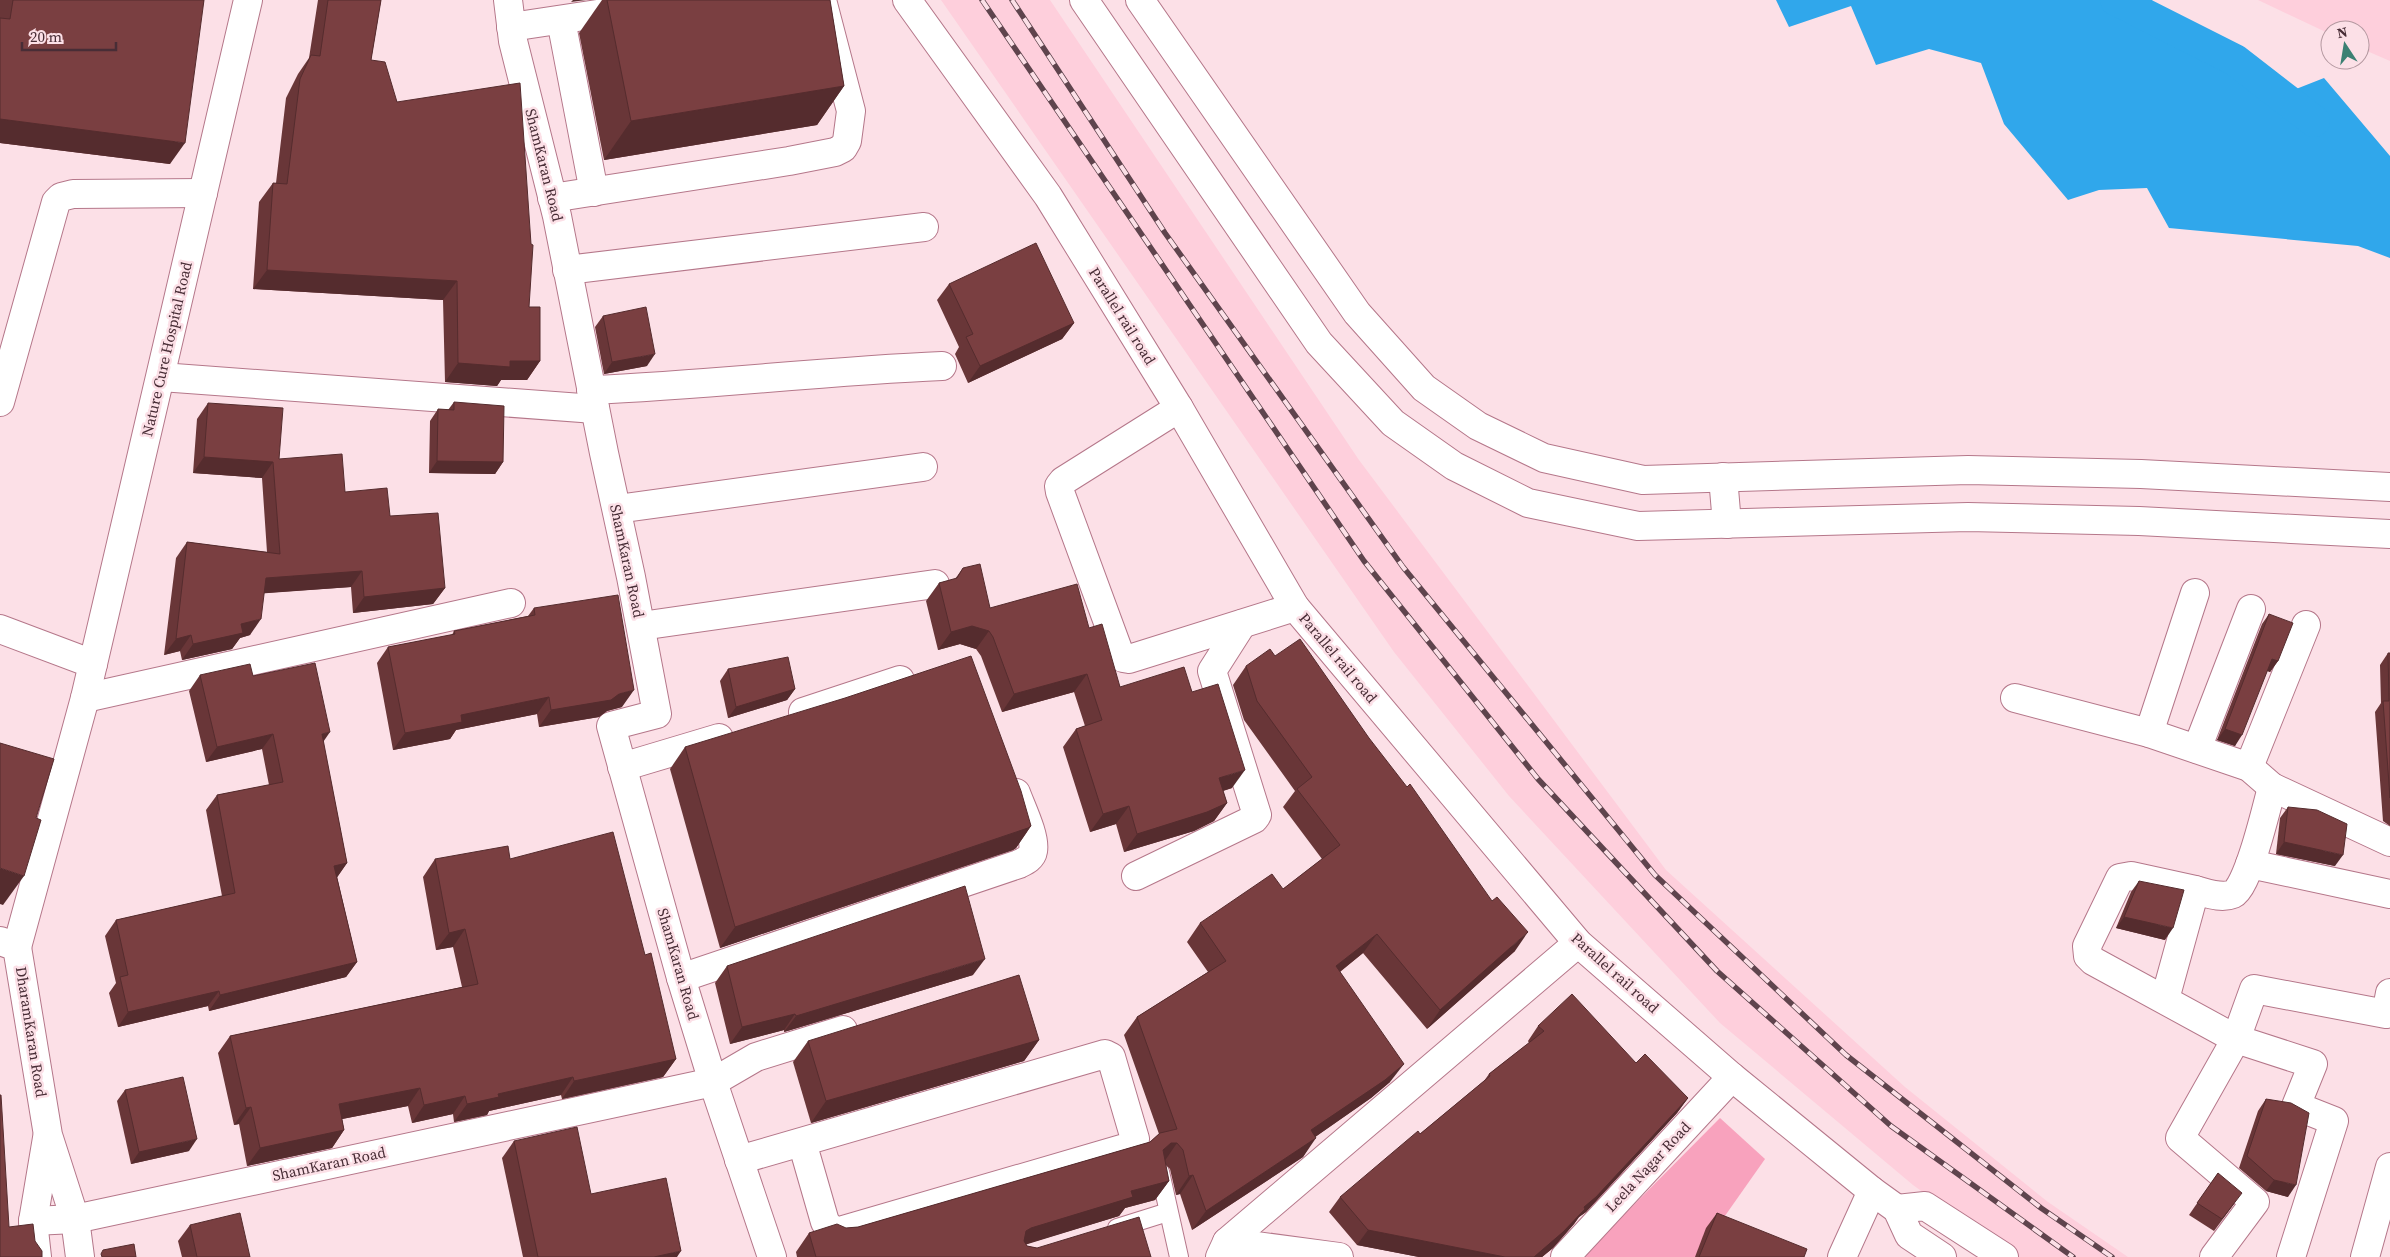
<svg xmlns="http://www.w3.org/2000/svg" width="2390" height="1257" font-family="'Source Serif 4',serif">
	<rect width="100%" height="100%" fill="#fce0e7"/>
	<g fill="#fecfdc">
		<path d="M941,0H1050L1359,460L1666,870L1905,1087L2048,1202L2128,1257H2013L1913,1185L1720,1023L1509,796L1394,652Z"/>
		<path d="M2258,0H2390V61L2360,48V30H2330V34Z"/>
	</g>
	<path fill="#f8a2bd" d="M1720,1118L1765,1159L1696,1257H1582Z"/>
	<path fill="#30a7eb" d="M1776,0H2152L2162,29L2202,52L2220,39L2231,76L2261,95L2291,91L2324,78L2390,156V258L2358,246L2169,228L2147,188L2099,190L2068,200L2004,124L1981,63L1929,49L1876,65L1851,6L1789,27Z"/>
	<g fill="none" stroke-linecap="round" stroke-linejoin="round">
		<path stroke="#30a7eb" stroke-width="32" d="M2116,0L2235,60L2314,121"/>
		<defs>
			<g id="lane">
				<path d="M1160,1172L1179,1257"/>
				<path d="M1117,1228L1168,1212"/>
			</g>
			<g id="street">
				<path d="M508,0L513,41L557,216L604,453L631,577L657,714L611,726L681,978L713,1082L772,1257"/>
				<path d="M907,0L1048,196L1179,408L1295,607L1578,943L1732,1077L1872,1191"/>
				<path d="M561,20L594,192"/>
				<path d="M511,27L691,0"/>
				<path d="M552,198L789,161L835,152L843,148L847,141L851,111L822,0"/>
				<path d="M567,270L924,227"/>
				<path d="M161,377L595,409"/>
				<path d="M591,390C708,385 825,371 942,366"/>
				<path d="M0,402L56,202L61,197L73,194L203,193"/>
				<path d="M1179,408L1063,481L1059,486L1060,492L1120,655L1123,658L1129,659L1295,607"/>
				<path d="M617,509L923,467"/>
				<path d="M641,626L935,584"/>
				<path d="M0,629L93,664"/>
				<path d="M85,698L511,603"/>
				<path d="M2015,698L2149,733L2249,767L2272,787L2390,842"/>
				<path d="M803,712L900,680"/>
				<path d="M2149,733L2195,593"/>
				<path d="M2197,749L2251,609"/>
				<path d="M622,767L719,738"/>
				<path d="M2249,767L2306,625"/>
				<path d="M2250,864L2390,894"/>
				<path d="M1136,876L1254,819L1257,815L1212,671L1242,624"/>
				<path d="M2195,890L2131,876L2120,878L2087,946L2088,956L2093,961L2236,1039L2313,1064L2296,1106L2334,1121L2291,1257"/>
				<path d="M681,978L1019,864C1025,861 1032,858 1033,851C1036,837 1021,807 1016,793"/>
				<path d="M2165,999L2195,890C2207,893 2221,899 2233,894C2248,887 2267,806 2272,787"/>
				<path d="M739,1160L1105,1054L1111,1057L1135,1139L1132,1146L840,1231H833L825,1222L802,1142"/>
				<path d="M33,1221L75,1219L713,1082L756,1057L843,1030"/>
				<path d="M1227,1242L1339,1257"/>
				<path d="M1220,1257L1227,1242L1578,943"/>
				<path d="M1565,1257L1732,1077"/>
				<path d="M2214,1257L2255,1202L2180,1138L2236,1039L2254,989L2386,1014L2390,993"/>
				<path d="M2365,1257L2390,1167"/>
			</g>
			<g id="secondary">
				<path d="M1084,0L1319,343L1393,423L1454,466L1528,503L1638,526L1968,517L2139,521L2390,534"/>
				<path d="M1140,0L1357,313L1424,388L1478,426L1544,458L1643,480L1968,470L2141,474L2390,487"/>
				<path d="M1723,477L1727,524"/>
				<path d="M0,941L17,947L48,1135L75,1219L80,1257"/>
				<path d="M17,947L85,698L248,0"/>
				<path d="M1897,1209L1925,1206L2004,1257"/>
				<path d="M37,1257L33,1221L47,1138"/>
				<path d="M1842,1257L1872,1191L1897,1209L1909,1235L1942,1257"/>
			</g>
		</defs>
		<use href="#lane" stroke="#b5778a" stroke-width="20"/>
		<use href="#street" stroke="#b5778a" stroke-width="30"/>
		<use href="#secondary" stroke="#b5778a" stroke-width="30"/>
		<use href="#lane" stroke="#fff" stroke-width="18"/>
		<use href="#street" stroke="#fff" stroke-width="28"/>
		<use href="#secondary" stroke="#fff" stroke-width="28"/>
		<defs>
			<g id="rail">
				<path d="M982,0L1364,561L1538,779L1717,971L1891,1126L2073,1257"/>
				<path d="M1012,0L1165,233L1403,567L1655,875L1846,1055L2041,1208L2112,1257"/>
			</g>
		</defs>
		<use href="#rail" stroke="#5f444d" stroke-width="5.5"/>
		<use href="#rail" stroke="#fce0e7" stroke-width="4" stroke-dasharray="11" stroke-linecap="butt"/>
	</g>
	<g fill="#693638">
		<path d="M0,0H204L170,164L0,143Z"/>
		<path d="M318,0H381L371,60L397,102L529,307L540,361L527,380H501L497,386L445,382L443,300L253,289L259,202L273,183H276L286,98L298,74L309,58Z"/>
		<path d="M602,0H830L844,86L817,125L604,160L579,33Z"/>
		<path d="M949,284L1074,323L1062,339L968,383L955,354L959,347L937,300Z"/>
		<path d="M603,316L647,366L604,374L595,327Z"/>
		<path d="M454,402L503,462L495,474L429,473L430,421L438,409L448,410Z"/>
		<path d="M208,403L279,459L345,492L390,516L445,588L433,604L353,613L351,587L264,593L250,635L240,638L232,649L182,660L180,651L164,655L176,558L187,542L267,552L262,478L193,473L197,419Z"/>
		<path d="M963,568L990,608L1089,628L1120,687L1192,692L1232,788L1223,791L1227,803L1214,821L1194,831L1124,852L1116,824L1090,832L1063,747L1076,729L1085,726L1074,692L1002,712L981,656L976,649L960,644L938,650L926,601L939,583L955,579Z"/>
		<path d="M534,608L622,707L607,711L599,717L539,727L537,714L456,730L450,739L393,750L377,663L388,647L452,635L454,631L528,616Z"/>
		<path d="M2269,614L2278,661L2270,672L2267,671L2235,746L2217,740L2262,624Z"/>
		<path d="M2388,653H2390V826L2383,821L2375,712L2381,703L2380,665Z"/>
		<path d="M1246,666L1515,951L1427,1029L1363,953L1340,972L1390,1082L1371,1098L1315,1137L1303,1157L1192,1230L1180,1194L1176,1195L1170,1169L1165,1164L1169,1181L1155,1200L1125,1208L1119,1216L1026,1244L1027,1246L1037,1248L1151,1257H797L796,1252L809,1233L846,1228L858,1227L1150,1142L1159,1134L1124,1035L1137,1017L1208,972L1187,942L1200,923L1283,889L1322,859L1283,807L1295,791L1244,720L1233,685Z"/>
		<path d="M728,669L795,689L787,700L728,718L720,681Z"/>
		<path d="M200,675L253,676L323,741L347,863L337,877L357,962L346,977L209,1011L208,1006L118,1027L109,993L116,983L105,936L116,920L222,896L206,810L217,795L269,785L262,749L206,762L189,691Z"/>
		<path d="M685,747L1031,826L1016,848L1013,850L720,948L670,769Z"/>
		<path d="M2288,807L2335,866L2276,854L2280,818Z"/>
		<path d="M435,859H510L645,955L676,1059L663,1077L562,1099L561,1095L489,1111L487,1115L454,1122L453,1114L412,1123L408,1106L342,1119L344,1130L332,1148L247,1166L239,1124L234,1125L218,1053L230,1036L462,987L453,947L436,950L423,877Z"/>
		<path d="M2139,881L2165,940L2116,928L2131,892Z"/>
		<path d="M727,966L973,975L784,1032V1030L730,1044L715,983Z"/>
		<path d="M1538,1026L1636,1063L1688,1098L1677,1113L1586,1212L1579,1217L1574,1224L1553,1248L1542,1257H1419L1357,1245L1329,1212L1340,1197L1420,1134L1484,1081L1489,1074L1529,1043L1528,1041Z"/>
		<path d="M1039,1040L1024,1061L811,1123L793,1062L808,1041Z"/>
		<path d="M125,1090L189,1151L131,1164L117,1101Z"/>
		<path d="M2266,1099L2288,1197L2266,1191L2239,1168L2258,1111Z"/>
		<path d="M514,1141L677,1257H523L502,1158Z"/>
		<path d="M2218,1173L2234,1204L2214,1231L2189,1215Z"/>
		<path d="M1717,1213L1804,1257H1695L1706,1228Z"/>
		<path d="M190,1225L250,1257H182L178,1241Z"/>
	</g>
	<g fill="#552c2e">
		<path d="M573,0H586L571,2Z"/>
		<path d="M844,86L817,125L604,160L631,121Z"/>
		<path d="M0,119L185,143L170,164L0,143Z"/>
		<path d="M267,270L457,281L443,300L253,289Z"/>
		<path d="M1074,323L1062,339L968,383L980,366Z"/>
		<path d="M655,354L647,366L604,374L612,362Z"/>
		<path d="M510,361H540L527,380H501L497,386L445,382L458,363Z"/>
		<path d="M204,457L273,462L262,478L193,473Z"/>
		<path d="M437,461L503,462L495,474L429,473Z"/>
		<path d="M362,571L351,587L255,594L266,578Z"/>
		<path d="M445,588L433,604L353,613L364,597Z"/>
		<path d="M261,619L250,635L240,638L232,649L182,660L193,644L241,624Z"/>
		<path d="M972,626L989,631L976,649L960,644L938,650L951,632Z"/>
		<path d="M191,635L180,651L164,655L176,639Z"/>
		<path d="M2272,659L2278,661L2270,672L2264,669Z"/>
		<path d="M1087,674L1074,692L1002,712L1014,694Z"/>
		<path d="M795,689L787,700L728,718L736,707Z"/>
		<path d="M634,690L622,707L607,711L599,717L539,727L551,710Z"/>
		<path d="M549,697L537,714L456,730L450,739L393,750L405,733L461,715Z"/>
		<path d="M2225,729L2242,735L2235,746L2217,740Z"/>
		<path d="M330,732L319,748L322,734Z"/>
		<path d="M273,734L262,749L206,762L217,747Z"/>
		<path d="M1245,770L1232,788L1206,796L1219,778Z"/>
		<path d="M1227,803L1214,821L1194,831L1124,852L1137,834Z"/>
		<path d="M1129,806L1116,824L1090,832L1103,814Z"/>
		<path d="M1031,826L1016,848L1013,850L720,948L735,927Z"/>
		<path d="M2284,842L2343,855L2335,866L2276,854Z"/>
		<path d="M347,863L336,879L334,866Z"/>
		<path d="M0,868L24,876L3,905L0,904Z"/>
		<path d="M2124,917L2173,928L2165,940L2116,928Z"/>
		<path d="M465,929L453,947L436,950L449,933Z"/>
		<path d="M1528,932L1515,951L1427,1029L1440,1010Z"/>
		<path d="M1377,934L1363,953L1323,985L1336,966Z"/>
		<path d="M985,959L973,975L784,1032L796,1016Z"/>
		<path d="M357,962L346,977L209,1011L220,995Z"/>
		<path d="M219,991L208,1006L118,1027L128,1012Z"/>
		<path d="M795,1014L784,1030L730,1044L742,1027Z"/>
		<path d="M1039,1040L1024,1061L811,1123L826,1101Z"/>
		<path d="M676,1059L663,1077L562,1099L574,1081Z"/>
		<path d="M1404,1064L1390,1082L1371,1098L1298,1149L1311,1130Z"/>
		<path d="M573,1077L561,1095L489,1111L487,1115L454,1122L467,1104L498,1094Z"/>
		<path d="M420,1088L408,1106L327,1122L339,1104Z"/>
		<path d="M465,1096L453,1114L412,1123L424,1105Z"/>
		<path d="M1688,1098L1677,1113L1586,1212L1579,1217L1574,1224L1553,1248L1542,1257H1534L1584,1207Z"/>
		<path d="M251,1107L239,1124L234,1125L246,1108Z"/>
		<path d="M344,1130L332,1148L247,1166L260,1148Z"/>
		<path d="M1316,1138L1303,1157L1192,1230L1206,1211Z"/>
		<path d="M197,1139L189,1151L131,1164L139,1152Z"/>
		<path d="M1171,1143H1177L1164,1162L1163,1150Z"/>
		<path d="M1193,1175L1180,1194L1176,1195L1189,1176Z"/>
		<path d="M2274,1180L2296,1185L2288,1197L2266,1191Z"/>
		<path d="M1169,1181L1155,1200L1125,1208L1119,1216L1018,1247L1026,1231L1031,1228L1131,1191Z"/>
		<path d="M1368,1230L1505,1257H1419L1357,1245Z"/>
		<path d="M681,1251L677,1257H654Z"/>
	</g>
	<g fill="#7a3f41" stroke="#552c2e">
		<path d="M13,0H204L185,143L0,119V18L10,19Z"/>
		<path d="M328,0H381L371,60L385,62L397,102L520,83L531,244L533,245L529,307H540V361H510V367L458,363L457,281L267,270L273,183L287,184L300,79L311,55L320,56Z"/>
		<path d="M607,0H830L844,86L631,121Z"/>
		<path d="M1036,243L1074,323L980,366L966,337L973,334L949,284Z"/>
		<path d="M646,307L655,354L612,362L603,316Z"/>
		<path d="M454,402L504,406L503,462L437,461L438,409L454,410Z"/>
		<path d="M208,403L283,408L279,459L342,454L345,492L387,488L390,516L438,513L445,588L364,597L362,571L266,578L261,619L241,624L243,633L193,644L191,635L176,639L187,542L280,554L273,462L204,457Z"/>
		<path d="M980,564L990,608L1077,584L1089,628L1102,624L1120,687L1184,667L1192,692L1218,684L1245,770L1219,778L1227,803L1207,812L1137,834L1129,806L1103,814L1076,729L1102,720L1087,674L1014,694L993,637L989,631L972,626L951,632L939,583L957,578L963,568Z"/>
		<path d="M618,595L634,690L619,694L611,700L551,710L549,697L461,715L462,722L405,733L388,647L455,634L454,631L535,615L534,608Z"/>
		<path d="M2269,614L2293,623L2278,661L2272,659L2242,735L2225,729Z"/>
		<path d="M1300,639L1369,738L1407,787L1410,784L1492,901L1497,897L1528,932L1440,1010L1377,934L1336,966L1404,1064L1385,1080L1311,1130L1316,1138L1206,1211L1193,1175L1189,1176L1183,1150L1177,1143H1171L1163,1150L1169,1181L1131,1191L1133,1197L1031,1228L1026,1231L1024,1241L1027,1246L1037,1248L1139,1217L1151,1257H816L809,1233L837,1224L846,1228L858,1227L1150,1142L1160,1133L1177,1129L1137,1017L1226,961L1200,923L1272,874L1283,889L1340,845L1297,789L1312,777L1257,701L1246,666L1270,649L1275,656Z"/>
		<path d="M2388,653H2390V798L2383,701H2389Z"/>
		<path d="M971,656L1021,791L1031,826L1028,828L735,927L685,747L845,698Z"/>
		<path d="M788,657L795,689L736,707L728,669Z"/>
		<path d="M315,663L330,732L322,734L347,863L334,866L357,962L220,995L219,991L128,1012L120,977L128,975L116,920L235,893L217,795L283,782L273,734L217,747L200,675L250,664L253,676Z"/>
		<path d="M0,743L54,759L36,818L41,820L24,876L0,868Z"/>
		<path d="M2288,807L2317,810L2347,824L2343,855L2284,842Z"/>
		<path d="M613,832L645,955L651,953L676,1059L574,1081L573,1077L498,1094L499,1097L467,1104L465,1096L424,1105L420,1088L339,1104L344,1130L260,1148L251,1107L246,1108L230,1036L478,984L465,929L449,933L435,859L508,846L510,859Z"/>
		<path d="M2139,881L2184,890L2173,928L2124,917Z"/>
		<path d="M965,886L985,959L796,1016L795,1014L742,1027L727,966Z"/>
		<path d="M1019,975L1039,1040L826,1101L808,1041Z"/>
		<path d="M1572,994L1636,1063L1645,1054L1688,1098L1596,1197L1584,1207L1585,1209L1563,1232L1534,1257H1505L1368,1230L1340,1197L1418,1131L1420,1134L1490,1076L1489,1074L1544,1031L1538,1026Z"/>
		<path d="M183,1077L197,1139L139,1152L125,1090Z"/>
		<path d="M0,1095H1L9,1227L33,1224L35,1241L42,1251V1257H0Z"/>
		<path d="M2266,1099L2291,1103L2309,1113L2296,1185L2274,1180L2247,1156Z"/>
		<path d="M577,1127L591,1194L666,1178L681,1251L654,1257H538L514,1141Z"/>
		<path d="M2218,1173L2242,1193L2222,1219L2197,1203Z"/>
		<path d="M240,1213L250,1257H197L190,1225Z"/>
		<path d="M1717,1213L1807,1249L1804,1257H1699Z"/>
		<path d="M134,1244L136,1257H102L101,1254L103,1250Z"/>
	</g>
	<g text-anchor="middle" stroke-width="5" stroke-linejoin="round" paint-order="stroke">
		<g font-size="15" fill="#482d36" stroke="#fce0e7">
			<text transform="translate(544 165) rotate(76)" y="5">ShamKaran Road</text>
			<text transform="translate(1122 316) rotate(58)" y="5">Parallel rail road</text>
			<text transform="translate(167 349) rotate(-77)" y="5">Nature Cure Hospital Road</text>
			<text transform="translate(627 561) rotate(78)" y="5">ShamKaran Road</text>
			<text transform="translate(1338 658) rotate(50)" y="5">Parallel rail road</text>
			<text transform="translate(678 964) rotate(74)" y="5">ShamKaran Road</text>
			<text transform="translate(1615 973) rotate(42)" y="5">Parallel rail road</text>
			<text transform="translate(31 1032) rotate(81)" y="5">DharamKaran Road</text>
			<text transform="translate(329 1164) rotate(-12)" y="5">ShamKaran Road</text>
			<text transform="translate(1648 1167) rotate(-47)" y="5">Leela Nagar Road</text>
		</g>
	</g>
	<g transform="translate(2345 45) rotate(348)"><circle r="24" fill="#fce0e7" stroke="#b498a0"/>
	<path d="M0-4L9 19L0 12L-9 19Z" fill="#3c8073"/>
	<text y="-8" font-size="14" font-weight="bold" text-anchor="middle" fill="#482d36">N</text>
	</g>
	<path d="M22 42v8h94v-8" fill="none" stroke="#482d36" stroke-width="2.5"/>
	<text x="30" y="42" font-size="15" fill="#482d36" stroke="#fce0e7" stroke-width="4" paint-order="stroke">20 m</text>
</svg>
